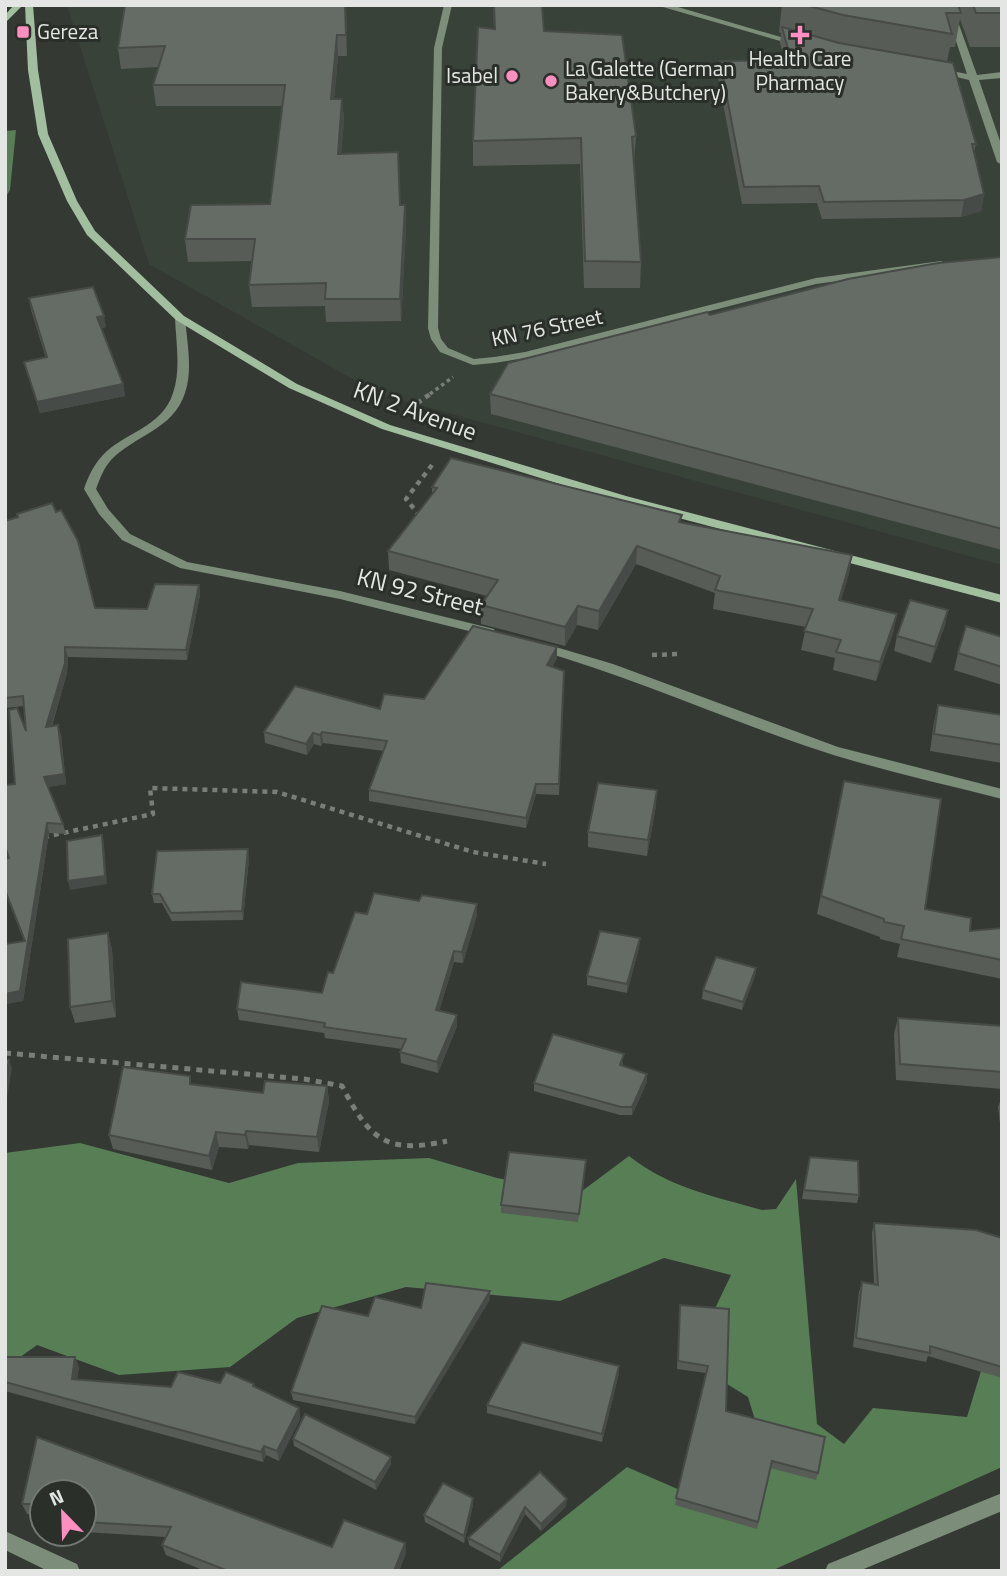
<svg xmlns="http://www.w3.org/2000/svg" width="1007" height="1576" font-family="'Titillium Web',sans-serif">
	<rect width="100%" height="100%" fill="#343934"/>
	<path fill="#394238" d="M67,5H1002V565L379,394L149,264Z"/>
	<g fill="#577e54">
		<path d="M16,130L10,190L5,198V131Z"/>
		<path d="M80,1143L229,1183L298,1163L429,1158L497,1178L578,1194L629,1156C670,1188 713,1196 762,1210L776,1209L796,1179L817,1424L844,1444L873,1408L967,1417L981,1371L1002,1373V1467L771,1571H497L627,1467L721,1508L763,1446L748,1397L690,1361L731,1275L664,1258L560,1301L406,1287L297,1318L230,1367L119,1375L37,1345L5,1368V1153Z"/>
	</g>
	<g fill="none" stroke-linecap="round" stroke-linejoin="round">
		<path stroke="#7a7e79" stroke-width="3.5" stroke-dasharray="3.5 3.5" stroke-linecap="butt" d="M430,394L453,377"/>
		<g stroke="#7a7e79" stroke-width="4.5" stroke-dasharray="5 5" stroke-linecap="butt">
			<path d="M409,409L433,392"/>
			<path d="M420,516L406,499L432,465"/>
			<path d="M652,655L680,654"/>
			<path d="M44,837L153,814L150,788L277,792L473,852L546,864"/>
		</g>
		<path stroke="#7a7e79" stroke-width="5" stroke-dasharray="6 6" stroke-linecap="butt" d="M5,1053L304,1079L342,1086C369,1138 385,1155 447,1141"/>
		<g fill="#7c8d7a" fill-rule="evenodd">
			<path d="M444,5H452L442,48L438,328L441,339L448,348L474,359L494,357L525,352L816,278L941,261L946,264L941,267L816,284L525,358L494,363L473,365L440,352L431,339L428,328L434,48Z"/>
			<path d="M656,5H671L801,43L794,45Z"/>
			<path d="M944,5H952L977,75L1002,72V78L979,80L1002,147V165L997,162L969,80L932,71L937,68L967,74Z"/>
			<path d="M180,315L185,318C187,342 193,370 185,393C173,430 135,435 111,460C103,469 100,479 96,489L108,509L130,534L187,562L340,591L494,629L495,632L494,635L489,636L340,599L180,568L122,540L99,514L84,489C88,477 93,466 102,456C124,432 162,428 173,393C181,370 176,342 175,318Z"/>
			<path d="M539,642L613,664L838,747L1002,789V799C936,782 870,768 806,746C715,715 627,675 534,649L532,646L534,643Z"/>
			<path d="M1002,1493V1511L859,1571H825L828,1564Z"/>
		</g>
		<path fill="#7c8d7a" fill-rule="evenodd" d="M5,1531L77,1564L80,1571H48L5,1550Z"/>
		<g fill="#a1be9e" fill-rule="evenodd">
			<path d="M14,5H23L5,23V15Z"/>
			<path d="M25,5H33L38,70L48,134L77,201L95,231L184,316L297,384L390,425L626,496L1002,595V603L618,502L382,429L289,388L176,320L87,235L67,201L38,134L28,70Z"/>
		</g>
	</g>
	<g fill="#575c57">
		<path d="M125,5H346L347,56H338L334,99H342L344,121L341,154L400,205H405L406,227L401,321L326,322L325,306L252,307L249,285L252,261L188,262L185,239L270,204L282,106H156L153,85L158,67L121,69L118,48Z"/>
		<path d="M493,5H542L544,31L636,136L634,162L641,262L640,288H584L580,164L473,166V141L494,29Z"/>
		<path d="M782,5H1002V47H970L960,19L955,47H950L947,62L976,144L974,153L984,194L981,211L961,217L822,219L817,203L742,204L718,77L720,61L785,60L780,43L781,33L779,32Z"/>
		<path d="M1002,257V550L491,414L490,394L710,315Z"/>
		<path d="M29,298L106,327L101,328L123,384L125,396L40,413L27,373L24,362L46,358L31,310Z"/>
		<path d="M432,487L681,522L852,555L849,573L841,600L897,614L893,633L876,681L833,670L835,658L801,650L806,627L713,609L715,593L636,564L598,630L577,625L565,646L481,624V605L487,596L389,570L388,551L432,495Z"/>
		<path d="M17,514L95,608L147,609L199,585L200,595L187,660L68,657L67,673L52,726L61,735L66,784L48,787L63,824L66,834L49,833L23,1001L5,1004V944L24,941L5,892V859L9,858L15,784L26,731L24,706L5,708V521L18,518Z"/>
		<path d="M948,610L945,625L931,663L894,651L897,636Z"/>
		<path d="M1002,637V685L954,670L958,653Z"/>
		<path d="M557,647V658L552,667L564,671L559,795L536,794L526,828L369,801V790L384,751L323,743L321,746L314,744L307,755L265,743L264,732L380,709L424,699Z"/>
		<path d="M938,705L1002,715V763L930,751L934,722Z"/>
		<path d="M844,781L925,909L970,931L1002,928V979L897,957L900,944L880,939V937L817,914Z"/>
		<path d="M656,805L647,856L588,847V832Z"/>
		<path d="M249,858L243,920L172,921L162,903H154L152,894Z"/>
		<path d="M419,901L477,904V915L463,963L454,962L439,1011L457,1026L438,1073L401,1063L400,1052L402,1049L325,1038L324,1033L239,1020L237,1009L322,993L367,914Z"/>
		<path d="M108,933L112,950L116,1017L75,1023L70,1007Z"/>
		<path d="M640,938L639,947L627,993L587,985V976Z"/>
		<path d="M756,968L755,976L742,1010L702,999L703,990Z"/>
		<path d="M898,1018L1002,1026V1089L896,1080L894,1034Z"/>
		<path d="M623,1062L622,1066L647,1082L632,1115H620L534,1091V1083Z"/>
		<path d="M192,1084L263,1093L327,1086L329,1101L319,1152L249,1145L248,1149L219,1147L212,1170L113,1149L109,1135Z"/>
		<path d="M1002,1097V1140L998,1107Z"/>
		<path d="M810,1157L859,1195L857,1203L802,1199Z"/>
		<path d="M585,1168L578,1222L501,1213V1205Z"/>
		<path d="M874,1223L1002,1238V1378L928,1356L926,1362L853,1347L859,1292L862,1282L874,1284L872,1233Z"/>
		<path d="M490,1291V1299L415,1424L293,1400L291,1392L368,1316L421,1308Z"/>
		<path d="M680,1305L729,1309L726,1411L818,1473L816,1480L770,1468L757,1529L675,1505L706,1373L677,1369Z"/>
		<path d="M5,1357L79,1367L77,1379L171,1387L220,1383L254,1386L299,1408L300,1419L279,1461L266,1455L263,1462L5,1391Z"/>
		<path d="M619,1373L602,1442L487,1413V1405Z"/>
		<path d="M37,1437L332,1547L405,1543L406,1553L399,1571H205L166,1555L162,1545L166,1537L84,1532V1492H42V1515L27,1514L22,1504Z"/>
		<path d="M293,1439L391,1457V1464L376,1490L294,1446Z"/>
		<path d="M540,1472L566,1506L541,1531L525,1514L500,1562L469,1545L468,1538Z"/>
		<path d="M473,1498V1505L464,1543L425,1522L424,1515Z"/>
	</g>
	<g fill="#474b47">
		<path d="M345,5H346L347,56L346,35Z"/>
		<path d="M337,35L338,56L332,121L331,99Z"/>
		<path d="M342,99L344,121L339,176L338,154Z"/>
		<path d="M984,194L981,211L961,217L964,200Z"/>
		<path d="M405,205L406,227L401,321L400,299Z"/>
		<path d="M104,316L106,327L99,329L97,317Z"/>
		<path d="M123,384L125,396L40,413L37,402Z"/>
		<path d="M637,546L636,564L598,630L599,611Z"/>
		<path d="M852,555L849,573L836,618L839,600Z"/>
		<path d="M199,585L200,595L187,660L186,650Z"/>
		<path d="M578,606L577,625L565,646V627Z"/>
		<path d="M948,610L945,625L931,663L935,647Z"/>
		<path d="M897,614L893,633L876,681L880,662Z"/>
		<path d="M65,647L68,657L67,673L48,737L46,727Z"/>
		<path d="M557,647V658L546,676L547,665Z"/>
		<path d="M58,725L61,735L66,784L47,787L44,777Z"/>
		<path d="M322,732L323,743L321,746L320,735Z"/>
		<path d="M313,733L314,744L307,755L306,744Z"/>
		<path d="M536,784V794L526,828V818Z"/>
		<path d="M657,790L656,805L647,856L648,840Z"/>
		<path d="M47,823L49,833L23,1001L5,1004V994L20,991Z"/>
		<path d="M102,835L104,844L107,884L70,890L68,881Z"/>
		<path d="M248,849L249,858L243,920L242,911Z"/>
		<path d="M477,904V915L463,963L462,952Z"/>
		<path d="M108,933L112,950L116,1017L112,1001Z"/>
		<path d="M640,938L639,947L627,993V984Z"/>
		<path d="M454,951V962L436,1021V1010Z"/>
		<path d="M756,968L755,976L742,1010L743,1002Z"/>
		<path d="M457,1015V1026L438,1073L437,1062Z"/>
		<path d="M9,1060L12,1068L5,1110V1084Z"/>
		<path d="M647,1074V1082L632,1115V1107Z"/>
		<path d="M327,1086L329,1101L319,1152L317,1137Z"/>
		<path d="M246,1131L249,1145L248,1149L245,1135Z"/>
		<path d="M216,1132L219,1147L212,1170L209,1156Z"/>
		<path d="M490,1291V1299L415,1424V1417Z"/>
		<path d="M75,1357L79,1367L75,1389L72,1379Z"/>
		<path d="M619,1366V1373L602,1442V1434Z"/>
		<path d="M299,1408L300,1419L279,1461L277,1451Z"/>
		<path d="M264,1446L266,1455L263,1462L261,1452Z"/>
		<path d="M391,1457V1464L376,1490L375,1482Z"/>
		<path d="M473,1498V1505L464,1543V1536Z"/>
		<path d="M567,1499L566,1506L541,1531V1524Z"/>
		<path d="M525,1507V1514L500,1562V1555Z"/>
		<path d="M405,1543L406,1553L399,1571H394Z"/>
	</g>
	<g fill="#656b65" stroke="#474b47" stroke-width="2">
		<path d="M125,5H345L346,35H337L331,99H342L338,154L398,152L400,205H405L400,299H325L326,283L249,285L255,239H185L191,205L270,204L285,85H153L165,46L118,48Z"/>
		<path d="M494,5H542L544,31L622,35L636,136L632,137L641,262L585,261L581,138L473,141L478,27L495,29Z"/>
		<path d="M806,5H958L961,13H946L952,34L843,15Z"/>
		<path d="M973,5H1002V13H976Z"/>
		<path d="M782,27L839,43L953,63L976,144H972L984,194L964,200L824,202L819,186L744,187L720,61L791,60Z"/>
		<path d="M1002,257V529L490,394L508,363L707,312L710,315L848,279L938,263Z"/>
		<path d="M93,287L104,316L97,317L123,384L37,402L24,362L47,357L29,298Z"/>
		<path d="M451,458L682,515L679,522L852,555L839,600L897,614L880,662L836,652L841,640L804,631L813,609L715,590L720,576L637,546L599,611L578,606L565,627L481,605L498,580L388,551L437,488L432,487Z"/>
		<path d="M52,503L56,512L61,510L78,541L95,608L147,609L155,584L199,585L186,650L65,647V663L46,727L58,725L64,774L44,777L63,824L47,823L20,991L5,994V944L25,941L5,890V859L9,858L5,846V785L15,784L9,710L17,708L26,731L23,696L5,698V521L18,517L17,514Z"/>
		<path d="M910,600L948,610L935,647L897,636Z"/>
		<path d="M473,626L557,647L547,665L564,671L559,784H536L526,818L369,790L387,741L322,732L320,735L313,733L306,744L264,732L295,686L380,709L384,694L424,699Z"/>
		<path d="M966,626L1002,637V667L958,653Z"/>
		<path d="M938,705L1002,715V745L934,734Z"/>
		<path d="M844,781L941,799L925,909L971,918L970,931L1002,928V960L901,939L904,926L884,922V919L821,896Z"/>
		<path d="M598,783L657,790L648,840L588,832Z"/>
		<path d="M102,835L105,876L68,881L67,841Z"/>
		<path d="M248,849L242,911L171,913L160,894H152L157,851Z"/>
		<path d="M374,893L419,901L422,895L477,904L462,952L454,951L436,1010L457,1015L437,1062L400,1052L406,1039L324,1027L325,1023L237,1009L241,982L322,993L328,972L333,973L355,912L367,914Z"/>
		<path d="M600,931L640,938L627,984L587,976Z"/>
		<path d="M108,933L112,1001L70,1007L68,939Z"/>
		<path d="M716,957L756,968L743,1002L703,990Z"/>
		<path d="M898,1018L1002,1026V1072L900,1064Z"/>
		<path d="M553,1034L624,1054L620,1065L647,1074L632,1107H621L534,1083Z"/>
		<path d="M5,1060H9L5,1084Z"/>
		<path d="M123,1067L190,1076V1084L263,1093L265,1081L327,1086L317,1137L246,1131L245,1135L216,1132L209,1156L109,1135Z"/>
		<path d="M509,1152L586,1160L579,1214L501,1205Z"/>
		<path d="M810,1157L858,1161L859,1195L804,1190Z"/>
		<path d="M874,1223L976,1230L1002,1238V1367L930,1346V1353L856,1338L862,1282L878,1285Z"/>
		<path d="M426,1283L490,1291L415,1417L291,1392L322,1306L368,1316L375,1297L421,1308Z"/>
		<path d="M680,1305L729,1309L726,1411L825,1437L818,1473L772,1461L758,1522L676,1498L708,1366L678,1361Z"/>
		<path d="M522,1342L619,1366L602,1434L487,1405Z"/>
		<path d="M5,1357H75L72,1379L171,1387L178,1372L220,1383L226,1372L254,1384L253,1386L299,1408L277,1451L264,1446L261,1452L5,1382Z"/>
		<path d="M305,1414L391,1457L375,1482L293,1439Z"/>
		<path d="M37,1437L332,1547L344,1520L405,1543L394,1571H228L162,1545L171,1527L84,1522V1492H42V1504H22Z"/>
		<path d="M540,1472L567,1499L541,1524L525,1507L500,1555L468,1538Z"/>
		<path d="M443,1483L473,1498L464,1536L424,1515Z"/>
	</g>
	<g fill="#fd8ec0" stroke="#2a2f2a" stroke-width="2.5">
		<rect x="16" y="25" width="14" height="14" rx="3.5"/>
		<path d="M796.5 24.5h7v7h7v7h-7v7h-7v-7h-7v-7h7z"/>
		<circle cx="512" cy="76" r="7"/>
		<circle cx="551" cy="81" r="7"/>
	</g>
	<g text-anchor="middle" stroke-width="6" stroke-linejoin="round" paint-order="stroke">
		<g font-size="21" fill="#e3e6e2" stroke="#2a2f2a" text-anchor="start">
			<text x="37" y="39">Gereza</text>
			<text x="800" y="66" text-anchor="middle">Health Care<tspan x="800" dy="24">Pharmacy</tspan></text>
			<text x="565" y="76">La Galette (German<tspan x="565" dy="24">Bakery&amp;Butchery)</tspan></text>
			<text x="498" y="83" text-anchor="end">Isabel</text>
		</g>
		<g font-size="21" fill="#e3e6e2" stroke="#2a2f2a">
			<text transform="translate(547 328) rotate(-12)" y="7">KN 76 Street</text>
		</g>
		<g font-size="24" fill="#e3e6e2" stroke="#2a2f2a">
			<text transform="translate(415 411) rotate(20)" y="8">KN 2 Avenue</text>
			<text transform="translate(420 592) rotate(14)" y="8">KN 92 Street</text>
		</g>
	</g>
	<rect width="1007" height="1576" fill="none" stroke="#e3e6e2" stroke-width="14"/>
	<g transform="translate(63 1513) rotate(337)"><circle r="33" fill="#2a2f2a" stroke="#747874" stroke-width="2"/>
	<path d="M0-5L12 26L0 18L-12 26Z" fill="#fd8ec0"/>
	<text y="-10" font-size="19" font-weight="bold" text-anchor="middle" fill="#e3e6e2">N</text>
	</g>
</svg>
